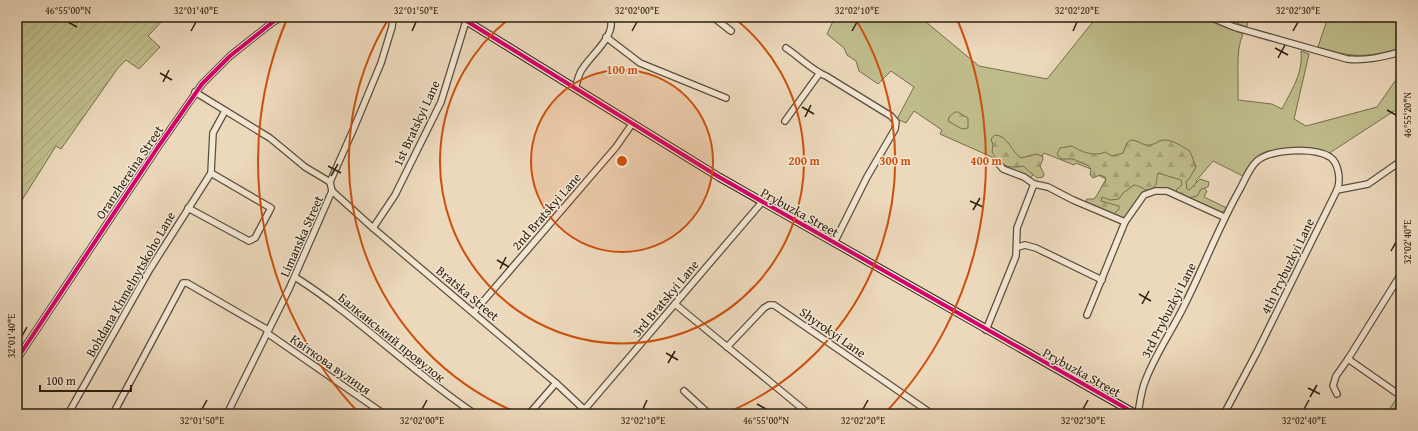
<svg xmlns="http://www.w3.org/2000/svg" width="1418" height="431" font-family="'Gentium Book Plus',serif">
	<defs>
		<pattern id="forest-firs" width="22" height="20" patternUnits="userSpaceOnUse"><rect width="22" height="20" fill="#bfbc8b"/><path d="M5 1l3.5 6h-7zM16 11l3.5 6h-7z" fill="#a4a177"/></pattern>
		<pattern id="garden-furrows" width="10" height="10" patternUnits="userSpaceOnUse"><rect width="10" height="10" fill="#bfbc8b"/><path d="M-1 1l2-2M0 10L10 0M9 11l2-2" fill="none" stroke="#a4a177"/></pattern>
	</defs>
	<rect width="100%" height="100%" fill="#ecd8bb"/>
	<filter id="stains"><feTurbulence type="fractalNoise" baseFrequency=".005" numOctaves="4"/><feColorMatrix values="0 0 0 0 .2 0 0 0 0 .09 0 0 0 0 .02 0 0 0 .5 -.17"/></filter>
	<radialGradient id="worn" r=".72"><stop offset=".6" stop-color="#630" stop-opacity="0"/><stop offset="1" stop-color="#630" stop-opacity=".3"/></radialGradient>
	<g fill="#bfbc8b" stroke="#766e4e">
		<path d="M829,17H920L979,66L1047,79L1096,18L1098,20L1101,17H1201L1243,34C1235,50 1239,82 1238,100L1272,104L1282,109C1292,89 1303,74 1301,51L1309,54L1294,119L1306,126L1377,107L1395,81L1401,80V108L1394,111L1328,154L1319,152L1265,154L1245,177L1213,161L1196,181L1207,191L1204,197L1227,208L1221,213L1171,191L1151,190L1123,220L1091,207L1106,179L1092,172L1093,170L1076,163L1074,165L1044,153L1030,180L1005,168L994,158L940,134L942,130L914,111L906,123L897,119L914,87L891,71L878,84L859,71L856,61L847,55L844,48L827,34L833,21Z"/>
		<path d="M1220,17H1248L1247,27Z"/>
		<path d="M1328,17H1401V48C1364,58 1355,58 1318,47Z"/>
		<path d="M1399,395L1401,397V414H1386Z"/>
	</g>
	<g fill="url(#forest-firs)" stroke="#766e4e">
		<path d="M955,112H958L968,118V128L962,129L948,121L949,117Z"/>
		<path d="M995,135C1009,136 1011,152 1021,158L1036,154L1042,156L1043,159L1040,166L1044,174L1043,177L1037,178L1023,166C1009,169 1000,166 992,152L993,145L991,139Z"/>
		<path d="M1131,140C1137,140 1141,144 1146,145C1155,146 1158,140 1164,140C1174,140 1182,147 1190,151L1196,167L1189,179L1186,181L1187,189L1189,190L1200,179L1209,182L1208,187L1201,189L1197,196L1188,198L1176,192L1177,189L1182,185L1181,180L1158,173C1156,177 1158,182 1155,186C1149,196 1141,185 1134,185L1123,193L1119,199L1110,200L1102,197L1101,201L1119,206V209L1114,214L1091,206L1086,201L1087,199H1094C1099,194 1101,186 1106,180L1105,177L1100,175L1093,178L1090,175L1091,170L1089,166L1073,159H1061L1057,154L1060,148L1072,146C1081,152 1095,157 1105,152L1112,156L1123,153L1127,143Z"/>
	</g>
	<path fill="url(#garden-furrows)" stroke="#766e4e" d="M17,17H166L148,36L160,47L139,69L126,60L118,68L61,149L56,146L17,208Z"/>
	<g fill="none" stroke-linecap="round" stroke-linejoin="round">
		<defs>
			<g id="street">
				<path d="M713,17L731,31"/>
				<path d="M1210,17L1234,27L1347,59C1366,61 1382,57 1401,52"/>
				<path d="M606,37L640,63L726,98"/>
				<path d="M786,48C798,56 813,71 826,76L891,116L896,122L895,129L867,177L834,243"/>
				<path d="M575,88C578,81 578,74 583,68C592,54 617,35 610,17"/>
				<path d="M195,92L270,138L305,167L330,182"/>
				<path d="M785,121L819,74"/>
				<path d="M997,162L1003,169L1024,177L1034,184L1048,187L1073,200L1125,222"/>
				<path d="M332,191L373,228L556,383L589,414"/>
				<path d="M188,208L249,241L255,238L271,208L211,173"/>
				<path d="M373,228L395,195L441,102L466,21"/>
				<path d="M1018,247L1025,245L1036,248L1102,280"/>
				<path d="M295,277C358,317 412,372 475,414"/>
				<path d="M675,304L809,414"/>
				<path d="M474,312L616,147L632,124"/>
				<path d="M1087,315L1125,222L1144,195L1155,191H1167L1224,217"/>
				<path d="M986,330L1016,256L1017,228L1034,184"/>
				<path d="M267,333L384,414"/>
				<path d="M727,347L764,308L769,305H774L932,414"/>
				<path d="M17,359L158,147L202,84L230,56L273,22L282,17"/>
				<path d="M1348,359L1401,396"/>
				<path d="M684,391L709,414"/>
				<path d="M1337,394L1333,386L1336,376L1348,359L1401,274"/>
				<path d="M585,409L762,202"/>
				<path d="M68,414L150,269L211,173L213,133L225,111"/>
				<path d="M113,414L183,283H187L268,330"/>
				<path d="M227,414L289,289L332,191L330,182L354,128L381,63L392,27L393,17"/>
				<path d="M529,414L556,383"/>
				<path d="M1138,414C1140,402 1141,390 1146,379C1156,353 1173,329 1185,304C1204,266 1219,226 1240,189C1245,180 1249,168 1257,161C1271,149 1314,147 1330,157C1339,163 1341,181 1337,190"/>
				<path d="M1224,414L1257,352L1337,190L1368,184L1401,161"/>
			</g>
			<path id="secondary" d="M460,17L719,177L1136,414"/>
		</defs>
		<use href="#street" stroke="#5c4e3c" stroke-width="8"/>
		<use href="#secondary" stroke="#2c2011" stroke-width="9"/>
		<use href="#street" stroke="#f3e6d3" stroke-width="5.5"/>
		<use href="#secondary" stroke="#f3e6d3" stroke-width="7"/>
		<defs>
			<g id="cycleway">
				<path d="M460,17L719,177L1136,414"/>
				<path d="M17,359L158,147L202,84L230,56L273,22L282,17"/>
			</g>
		</defs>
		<use href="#cycleway" stroke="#f3e6d3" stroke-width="6"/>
		<use href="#cycleway" stroke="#d6006c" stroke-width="4"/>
	</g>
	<path fill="none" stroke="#2c2011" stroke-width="1.5" d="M68,22L77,27M191,31L196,22M412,31L416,22M632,31L637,22M852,31L857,22M1073,31L1077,22M1293,31L1298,22M1275,48L1288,55M1278,58L1285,45M160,73L172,80M163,82L169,70M802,107L814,114M1387,110L1396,115M805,117L811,105M328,166L341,173M331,176L338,164M970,201L983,207M973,210L980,198M1391,251L1396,242M497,260L509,267M500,269L506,257M1139,294L1151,301M1142,304L1149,291M22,336L27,327M666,353L678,360M668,363L675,351M1308,388L1320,394M1310,397L1317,385M757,404L766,409M202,409L207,400M422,409L427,400M643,409L647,400M863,409L868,400M1083,409L1088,400M1304,409L1309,400"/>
	<circle cx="622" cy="161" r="91" fill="#cc500d" fill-opacity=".12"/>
	<g fill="none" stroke="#cc500d" stroke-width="2">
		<circle cx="622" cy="161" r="91"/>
		<path d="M734 18A182 182 0 1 1 510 18"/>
		<path d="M518 413A273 273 0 0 1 389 18M855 18A273 273 0 0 1 726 413"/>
		<path d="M360 414A364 364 0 0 1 287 19M957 19A364 364 0 0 1 884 414"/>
	</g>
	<g text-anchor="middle" stroke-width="3" stroke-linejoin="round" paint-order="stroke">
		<g font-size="13" fill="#2c2011" stroke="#f3e6d3">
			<text transform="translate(416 123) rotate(-65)" y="5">1st Bratskyi Lane</text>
			<text transform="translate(129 172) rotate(-56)" y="5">Oranzhereina Street</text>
			<text transform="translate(546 211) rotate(-49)" y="5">2nd Bratskyi Lane</text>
			<text transform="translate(800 212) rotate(29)" y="5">Prybuzka Street</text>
			<text transform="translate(301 236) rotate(-66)" y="5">Limanska Street</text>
			<text transform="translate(1287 266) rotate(-64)" y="5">4th Prybuzkyi Lane</text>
			<text transform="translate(130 284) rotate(-60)" y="5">Bohdana Khmelnytskoho Lane</text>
			<text transform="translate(468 293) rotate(40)" y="5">Bratska Street</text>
			<text transform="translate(665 298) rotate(-50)" y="5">3rd Bratskyi Lane</text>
			<text transform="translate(1168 310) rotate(-63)" y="5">3rd Prybuzkyi Lane</text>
			<text transform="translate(833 332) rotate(35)" y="5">Shyrokyi Lane</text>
			<text transform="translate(392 337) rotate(39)" y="5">Балканський провулок</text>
			<text transform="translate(331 364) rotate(35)" y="5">Квіткова вулиця</text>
			<text transform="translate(1082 372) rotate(29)" y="5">Prybuzka Street</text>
		</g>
	</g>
	<circle cx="622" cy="161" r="6" fill="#cc500d" stroke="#f3e6d3" stroke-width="2"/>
	<g font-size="12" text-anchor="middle" font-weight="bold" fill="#cc500d" stroke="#f3e6d3" stroke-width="3" stroke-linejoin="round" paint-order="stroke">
		<text x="622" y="74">100 m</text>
		<text x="804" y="165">200 m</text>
		<text x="895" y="165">300 m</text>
		<text x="986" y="165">400 m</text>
	</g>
	<rect width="1418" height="431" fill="none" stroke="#ecd8bb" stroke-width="44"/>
	<path d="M40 385v6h91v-6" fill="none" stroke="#2c2011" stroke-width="2"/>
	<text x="46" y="385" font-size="12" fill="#2c2011" stroke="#f3e6d3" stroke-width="3" paint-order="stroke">100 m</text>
	<rect x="22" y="22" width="1374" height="387" fill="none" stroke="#2c2011" stroke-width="1.5"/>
	<g font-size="10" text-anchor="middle" fill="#2c2011">
		<text x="68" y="14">46°55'00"N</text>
		<text x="196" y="14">32°01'40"E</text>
		<text x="416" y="14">32°01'50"E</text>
		<text x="637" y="14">32°02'00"E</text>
		<text x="857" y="14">32°02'10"E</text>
		<text x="1077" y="14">32°02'20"E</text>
		<text x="1298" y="14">32°02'30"E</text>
		<text transform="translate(1407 115) rotate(-90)" y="4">46°55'20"N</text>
		<text transform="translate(1407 242) rotate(-90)" y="4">32°02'40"E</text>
		<text transform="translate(11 336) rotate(-90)" y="4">32°01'40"E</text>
		<text x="202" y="424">32°01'50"E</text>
		<text x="422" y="424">32°02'00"E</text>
		<text x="643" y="424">32°02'10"E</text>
		<text x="766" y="424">46°55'00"N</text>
		<text x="863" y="424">32°02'20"E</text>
		<text x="1083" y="424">32°02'30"E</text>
		<text x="1304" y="424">32°02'40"E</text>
	</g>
	<rect width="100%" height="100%" filter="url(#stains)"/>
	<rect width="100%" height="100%" fill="url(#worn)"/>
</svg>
